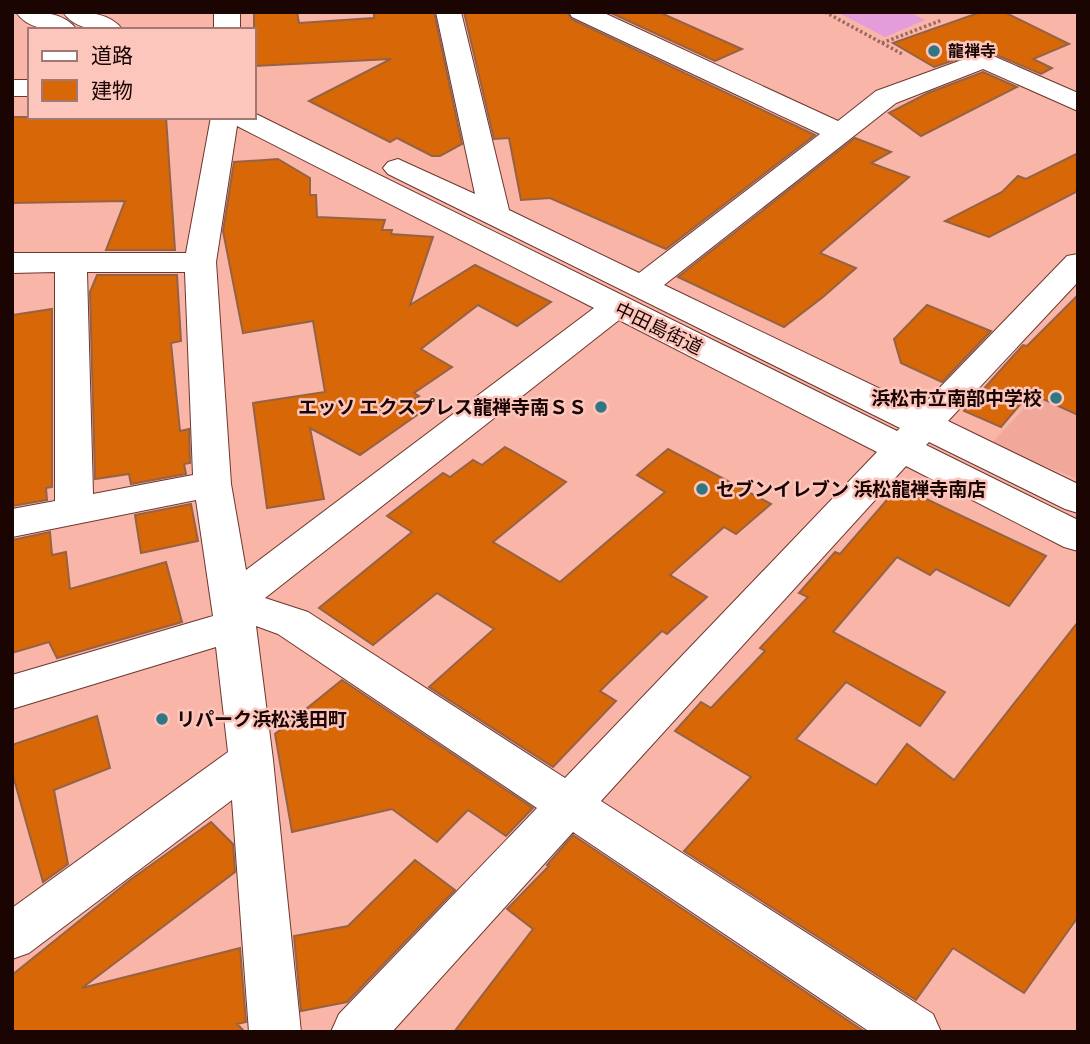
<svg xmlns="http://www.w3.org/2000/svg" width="1090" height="1044" font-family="'Archivo Narrow','Noto Sans JP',sans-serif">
	<rect width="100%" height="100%" fill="#f8b5a8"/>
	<path fill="#f1a79a" d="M1078,351V479L990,445Z"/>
	<path fill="#e29dda" d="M837,12H909L925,20L885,37Z"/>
	<g fill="#d86707" stroke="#966244" stroke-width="2">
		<path d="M254,12H297L299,23L374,18V12H434L462,144L440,156H432L397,138L390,142L309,101L391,59L254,66Z"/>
		<path d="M464,12H567L571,19L815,135L666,249L550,198L521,200L509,138L494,139Z"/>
		<path d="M609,12L661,13L742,49L715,61Z"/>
		<path d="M981,12H1004L1069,44L1033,59L1052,68L1041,74L985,50L934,67L893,43Z"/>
		<path d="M983,72L1017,87L921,136L889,113L928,93Z"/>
		<path d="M12,117H166L175,250H106L125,201L12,203Z"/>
		<path d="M855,138L891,152L871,163L909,177L820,253L856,268L823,297L784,327L678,277Z"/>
		<path d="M1078,153V191L989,237L945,221L1002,192L1018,176L1026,179Z"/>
		<path d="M278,159L310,178V195H316L317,217L385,220L382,230H392L391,234L433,237L410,305L475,265L551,302L517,326L478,305L421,349L452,367L414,393L419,396L414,399L427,408L360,455L310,428L324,499L267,508L253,403L325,392L313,321L243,333L223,231L234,162Z"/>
		<path d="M97,275H177L181,341L171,343L180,431L189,429L190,463L184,464L186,474L131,484L129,474L95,479L90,292Z"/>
		<path d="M1078,295V415L1030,393L1001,427L964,411L1023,345L1027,346Z"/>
		<path d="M927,305L991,331L942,382L901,363L894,339Z"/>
		<path d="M52,309V487L46,488L47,500L12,506V315Z"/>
		<path d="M505,447L566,482L493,542L560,582L665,492L637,475L668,449L771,504L736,534L724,527L670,575L707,597L667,634L662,631L600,691L616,701L553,767L429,687L494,629L437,593L373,645L319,608L412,532L387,516L443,473L450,477L473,460L482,465Z"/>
		<path d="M899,486L1046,556L1009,606L936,569L930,575L897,557L833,632L945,692L920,726L846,682L796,739L876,785L907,744L954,780L1078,622V917L1024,993L953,948L916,1000L684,851L751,777L675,731L701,702L711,708L765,651L760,648L808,597L799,593L835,552L840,554Z"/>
		<path d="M191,504L198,541L141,553L135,515Z"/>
		<path d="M50,532L52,555L66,552L70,589L166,562L182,622L57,658L49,642L12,653V540Z"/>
		<path d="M342,680L533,808L506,836L468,810L437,842L392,809L292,832L275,734Z"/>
		<path d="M97,716L110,768L54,790L68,864L43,882L12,772V745Z"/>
		<path d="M211,822L233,844L235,872L82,988L240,948L246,1022L237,1024L245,1032H12V975L130,880Z"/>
		<path d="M573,835L865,1032H454L533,929L507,909L549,866L547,865Z"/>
		<path d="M415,860L455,890L347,1002L301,1011L294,936L348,926Z"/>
	</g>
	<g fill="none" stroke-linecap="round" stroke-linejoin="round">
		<defs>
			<g id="minor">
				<path d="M16,12C36,12 63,10 77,30C56,30 29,32 16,12Z"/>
				<path d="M63,12C83,12 109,11 123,30C102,30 76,32 63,12Z"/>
				<rect x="214" y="12" width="26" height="18"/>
				<path d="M436,12H461L509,210L639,273L820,134L572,17L569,12H602L838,121L876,91L984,52L1078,93V111L983,69L896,103L664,285L920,408L1067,256L1078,254V282L948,421L1078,484V513L1065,509L929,442L926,445L1078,520V551L1064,547L906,466L601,801L933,1014L941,1032H870L573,832L392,1032H331L339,1014L537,808L278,634L256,626L273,760L301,1032H249L232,800L29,953L12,959V908L228,752L216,647L12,709V675L213,616L196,500L12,537V509L55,501V272L12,273V253H186L211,117H254V113L897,431L900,428L388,174L383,168L388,162L398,159L475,194ZM237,126L594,308L246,570L231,484L216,262ZM87,272H185L193,475L93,494ZM619,320L877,452L565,778L308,612L265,598Z"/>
				<rect x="12" y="80" width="18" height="16"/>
			</g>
		</defs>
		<use href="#minor" stroke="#6e372e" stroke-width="2"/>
		<g stroke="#996a62" stroke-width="3.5" stroke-dasharray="2.5 2.5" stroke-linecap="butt">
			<path d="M825,12L904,55"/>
			<path d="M882,43L942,20"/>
		</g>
		<use href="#minor" fill="#fff" fill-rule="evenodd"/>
	</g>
	<g fill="#307683" stroke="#fcc6bc" stroke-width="2.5">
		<circle cx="934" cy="51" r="7"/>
		<circle cx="1056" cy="398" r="7"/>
		<circle cx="601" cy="407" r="7"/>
		<circle cx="702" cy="489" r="7"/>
		<circle cx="162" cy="719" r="7"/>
	</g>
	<g text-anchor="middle" stroke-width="5" stroke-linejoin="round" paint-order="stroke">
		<g font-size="16" font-weight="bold" fill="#1a0503" stroke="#fcc6bc" text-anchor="start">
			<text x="948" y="57">龍禅寺</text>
		</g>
		<g font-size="19" fill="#1a0503" stroke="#fcc6bc">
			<text transform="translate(659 328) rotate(26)" y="7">中田島街道</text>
		</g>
		<g font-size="19" font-weight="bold" fill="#1a0503" stroke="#fcc6bc" text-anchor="end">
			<text x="1042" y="405">浜松市立南部中学校</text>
			<text x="587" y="414">エッソ エクスプレス龍禅寺南ＳＳ</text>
			<text x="716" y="496" text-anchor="start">セブンイレブン 浜松龍禅寺南店</text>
			<text x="176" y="726" text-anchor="start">リパーク浜松浅田町</text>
		</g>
	</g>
	<rect width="1090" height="1044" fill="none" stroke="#1a0503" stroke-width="28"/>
	<rect x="28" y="28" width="228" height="91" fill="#fcc6bc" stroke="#a27972" stroke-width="2"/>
	<rect x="42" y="51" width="35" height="10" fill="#ffffff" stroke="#a27972" stroke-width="2"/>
	<text x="91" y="63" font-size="21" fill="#1a0503">道路</text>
	<rect x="42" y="80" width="35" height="21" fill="#d86707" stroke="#a27972" stroke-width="2"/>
	<text x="91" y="98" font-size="21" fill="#1a0503">建物</text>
</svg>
